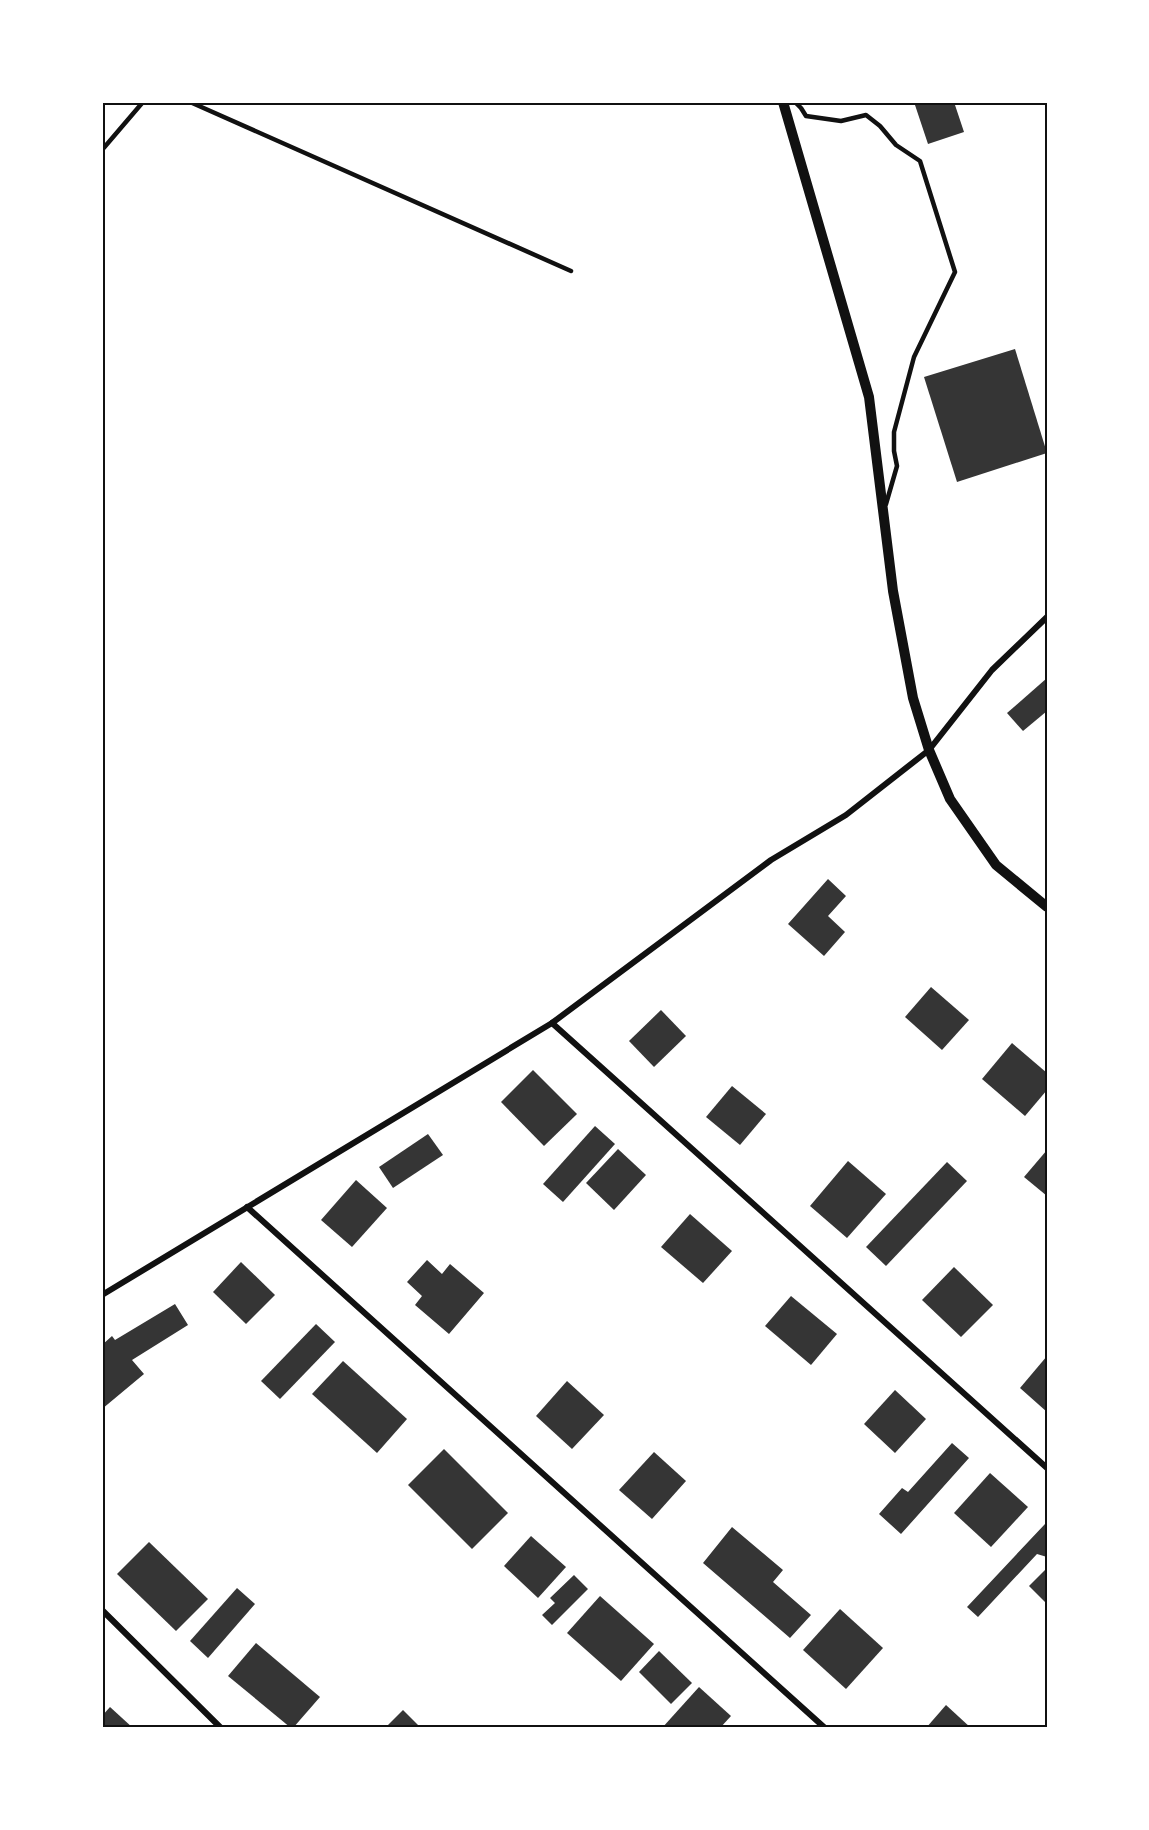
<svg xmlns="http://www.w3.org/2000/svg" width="1149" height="1830" font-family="Roboto,sans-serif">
	<rect width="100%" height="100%" fill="#fff"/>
	<g fill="#353535">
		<path d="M914,102H954L964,132L928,144Z"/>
		<path d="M1015,349L1047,453L957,482L924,377Z"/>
		<path d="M1047,678V711L1023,731L1007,713Z"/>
		<path d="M828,879L846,896L828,916L845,932L824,956L788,924Z"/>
		<path d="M931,987L969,1020L942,1050L905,1017Z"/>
		<path d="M661,1010L686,1036L654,1067L629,1041Z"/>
		<path d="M1012,1043L1047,1073V1090L1025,1116L982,1079Z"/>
		<path d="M533,1070L577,1114L544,1146L501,1102Z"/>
		<path d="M732,1086L766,1114L740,1145L706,1117Z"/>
		<path d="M595,1126L615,1144L563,1202L543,1184Z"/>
		<path d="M428,1134L443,1155L393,1188L379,1167Z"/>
		<path d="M618,1149L646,1175L614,1210L586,1183Z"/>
		<path d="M1047,1150V1196L1024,1177Z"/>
		<path d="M848,1161L886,1194L847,1238L810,1206Z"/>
		<path d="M947,1162L967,1181L886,1266L866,1247Z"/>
		<path d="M356,1180L387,1208L352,1247L321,1220Z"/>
		<path d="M690,1214L732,1251L703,1283L661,1247Z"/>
		<path d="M427,1260L442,1274L450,1264L484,1293L449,1334L415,1305L422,1296L407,1282Z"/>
		<path d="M241,1262L275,1295L246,1324L213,1292Z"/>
		<path d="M954,1267L993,1305L961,1337L922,1300Z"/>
		<path d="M791,1296L837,1334L811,1365L765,1326Z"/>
		<path d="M175,1304L188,1325L132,1360L144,1374L102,1409V1345L112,1336L115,1340Z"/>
		<path d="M316,1324L335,1342L280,1399L261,1381Z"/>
		<path d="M1047,1356V1412L1020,1388Z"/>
		<path d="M343,1361L407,1419L377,1453L312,1394Z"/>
		<path d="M567,1381L604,1415L572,1449L536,1416Z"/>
		<path d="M895,1390L926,1419L895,1453L864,1424Z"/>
		<path d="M952,1443L969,1458L901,1534L879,1514L902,1488L908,1492Z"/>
		<path d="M444,1449L508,1513L472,1549L408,1485Z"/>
		<path d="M654,1452L686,1481L652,1519L619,1490Z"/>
		<path d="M990,1473L1028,1507L991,1547L954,1513Z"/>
		<path d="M1045,1524L1047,1526V1557L1037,1554L978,1617L967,1607Z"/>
		<path d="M732,1527L783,1570L773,1582L811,1615L790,1638L703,1563Z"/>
		<path d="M531,1536L566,1567L538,1598L504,1566Z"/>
		<path d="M149,1542L208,1599L176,1631L117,1574Z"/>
		<path d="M1047,1568V1604L1029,1586Z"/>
		<path d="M574,1575L588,1589L552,1625L542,1615L555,1603L550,1598Z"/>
		<path d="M237,1588L255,1604L208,1658L190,1641Z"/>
		<path d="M600,1596L654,1644L621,1681L567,1633Z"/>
		<path d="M840,1609L883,1648L846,1689L803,1650Z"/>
		<path d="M256,1643L320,1697L293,1728H291L228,1676Z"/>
		<path d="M659,1651L692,1683L671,1704L639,1672Z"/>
		<path d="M699,1687L731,1716L720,1728H662Z"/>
		<path d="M946,1705L971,1728H926Z"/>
		<path d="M110,1707L133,1728H102V1716Z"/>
		<path d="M403,1710L421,1728H385Z"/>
	</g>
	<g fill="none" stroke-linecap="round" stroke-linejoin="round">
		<g stroke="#111" stroke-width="4.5">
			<path d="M190,102L571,271"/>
			<path d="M795,102L801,108L806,116L841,121L866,115L880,126L896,145L920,161L955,272L914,357L894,432V451L897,466L886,504"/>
			<path d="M102,150L143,102"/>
		</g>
		<g stroke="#111" stroke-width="6">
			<path d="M552,1023L1047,1468"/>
			<path d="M247,1207L825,1728"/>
			<path d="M102,1295L552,1023L771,860L846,815L929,750L992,670L1047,617"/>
			<path d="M102,1610L221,1728"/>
		</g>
		<path stroke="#111" stroke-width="10" d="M783,102L869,397L893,591L913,698L929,750L950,799L996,865L1047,907"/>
	</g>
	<rect width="1149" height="1830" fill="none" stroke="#ffffff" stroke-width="207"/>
	<rect x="104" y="104" width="942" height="1622" fill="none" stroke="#111" stroke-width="2"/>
</svg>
